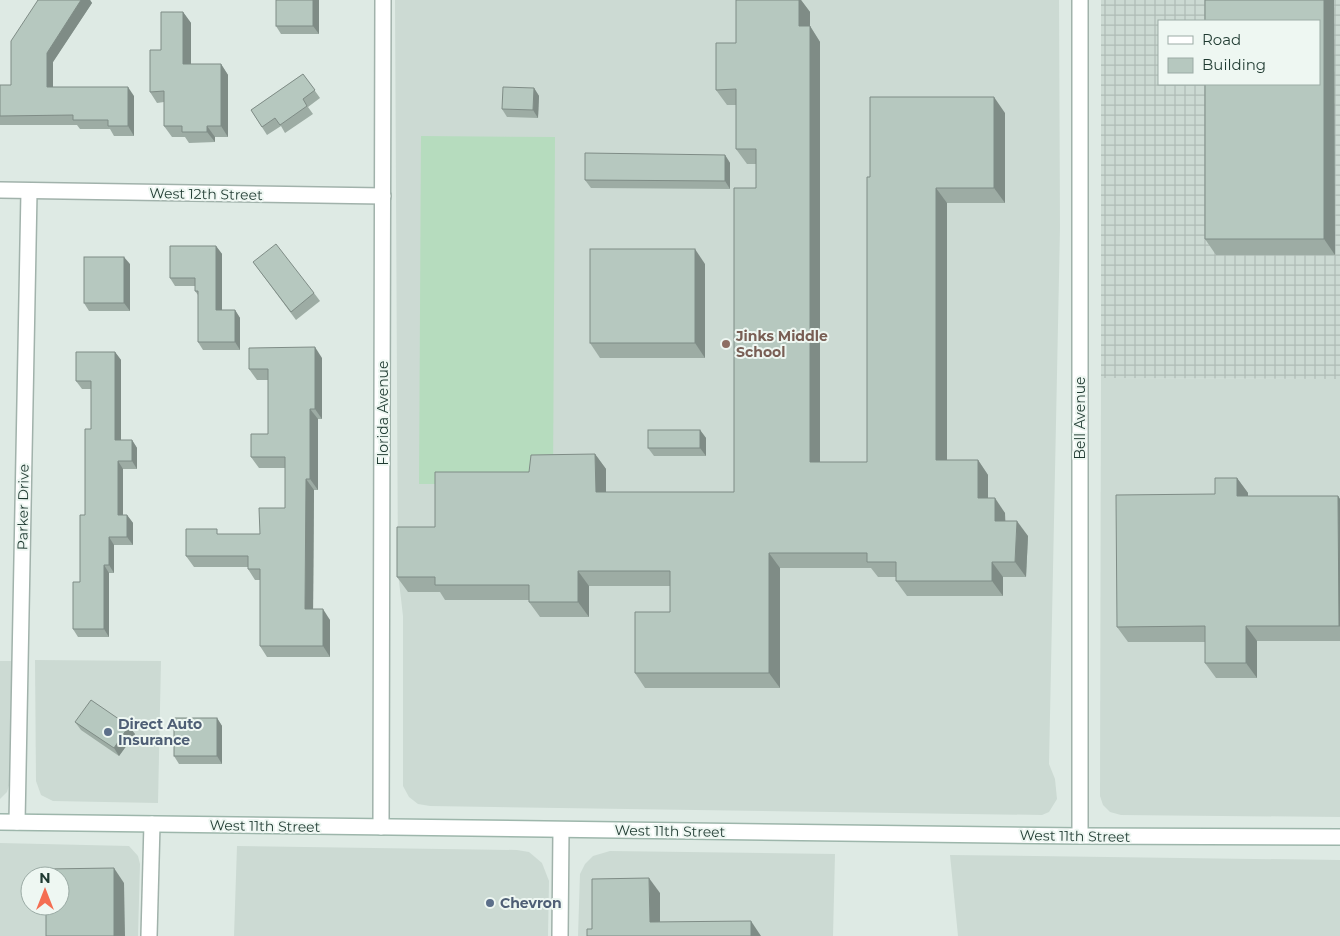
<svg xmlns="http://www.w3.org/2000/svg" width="1340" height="936" font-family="Montserrat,sans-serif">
	<defs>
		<pattern id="industrial-grid" width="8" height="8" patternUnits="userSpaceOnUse" patternTransform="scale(1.25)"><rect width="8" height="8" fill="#ccdad3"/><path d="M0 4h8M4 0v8" fill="none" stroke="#afbcb6"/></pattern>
	</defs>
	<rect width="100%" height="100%" fill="#deeae4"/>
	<g fill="#ccdad3" fill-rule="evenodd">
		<path d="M395,0H1059L1060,228L1049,764L1055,779L1057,799L1049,812L1042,815L430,806L418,804L409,797L403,786V616L398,573Z"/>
		<path d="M1101,378L1340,379V817L1121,815L1110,812L1103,805L1100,796Z"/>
		<path d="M35,660L161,661L158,803L53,801L41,795L36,781Z"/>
		<path d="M0,661H12L10,782L7,792L0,799Z"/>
		<path d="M0,843L129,846L138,856L140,864L138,936H0ZM30,876H60V906H30Z"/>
		<path d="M237,846L517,850L529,852L542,863L549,881L548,936H234Z"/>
		<path d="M610,851L835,854L833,936H578L580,874L585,864L593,856Z"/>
		<path d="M950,855L1340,860V936H958Z"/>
	</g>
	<path fill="url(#industrial-grid)" fill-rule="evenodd" d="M1101,0H1340V379L1101,378ZM1159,21H1319V84H1159Z"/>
	<path fill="#b6dcbe" d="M421,136L555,137L553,484H419Z"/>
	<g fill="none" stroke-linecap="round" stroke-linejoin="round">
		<defs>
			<g id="minor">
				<path d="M0,190L383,196"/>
				<path d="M17,822L29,192"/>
				<path d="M1080,836V0"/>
				<path d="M149,936L152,824"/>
				<path d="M560,936L561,830"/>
			</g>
			<path id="tertiary" d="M381,827L383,0"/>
			<path id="secondary" d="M0,822L1080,836L1340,837"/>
		</defs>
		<use href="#minor" stroke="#a1b2ab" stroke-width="18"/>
		<use href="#tertiary" stroke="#a1b2ab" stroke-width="18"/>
		<use href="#secondary" stroke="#9db6ab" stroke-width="18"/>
		<use href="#minor" stroke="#fff" stroke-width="15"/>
		<use href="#tertiary" stroke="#fff" stroke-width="15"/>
		<use href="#secondary" stroke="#fff" stroke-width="15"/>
	</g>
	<g fill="#9daca4">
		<path d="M38,0H90L92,3L53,62V87L134,96V136H114L110,129H80L77,125H0V85H11Z"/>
		<path d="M276,0H319V34H281L276,26Z"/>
		<path d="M736,0H801L810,12V26L820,42V462H867L870,177L1005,113V203H947V460H978L988,475V498L1005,513V521L1028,536L1026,577H1003V596H907L896,581V577H878L871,568H780V688H645L635,673L670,612V586H589V617H540L529,602V600H445L440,592H408L397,577L435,527L529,472L595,454L606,469V492H734L756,188V164H747L736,149V105H727L716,90L736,43Z"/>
		<path d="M1205,0H1334L1335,255H1216L1205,239Z"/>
		<path d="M183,12L191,23V64H221L228,75V137H215V142L189,143L185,137H172L164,126V102L157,103L150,92L161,50Z"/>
		<path d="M303,74L320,98L308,107L313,114L285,133L281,126L267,135L251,110Z"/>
		<path d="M534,88L539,96L538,118L507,117L502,109Z"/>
		<path d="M725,155L730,163V189L591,188L585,180Z"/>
		<path d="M216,246L222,254V310H235L240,318V350H203L198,342V295L195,291V286H175L170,278Z"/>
		<path d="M253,262L314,293L320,301L296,320Z"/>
		<path d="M130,264V311H89L84,303Z"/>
		<path d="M705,264V358H600L590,343Z"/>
		<path d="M115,352L121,360V440H132L137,448V469H123V515H127L133,523V545H114V573H109V637H78L73,629L80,582L85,515L91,429V389H82L76,381Z"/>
		<path d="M322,358V419H318V490H314L313,609L330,620V657H267L260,646V580H255L248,569V567H194L186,556L220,534H260L285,508V468H259L251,457L268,434V380H257L249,369Z"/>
		<path d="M700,430L706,438V456H654L648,448Z"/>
		<path d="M1237,478L1248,493V496H1338L1340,499V641H1257V678H1216L1205,663V642H1128L1117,627L1215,494Z"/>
		<path d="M217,718L222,726V764H179L174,756Z"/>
		<path d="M75,722L135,734L119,756L81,730Z"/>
	</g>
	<g fill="#7f8c86">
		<path d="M81,0H90L92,3L53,62V96L47,87V53Z"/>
		<path d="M313,0H319V34L313,26Z"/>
		<path d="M799,0H801L810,12V42L799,26Z"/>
		<path d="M1324,0H1334L1335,255L1324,239Z"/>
		<path d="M183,12L191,23V75L183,64Z"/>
		<path d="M810,26L820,42V477L810,462Z"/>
		<path d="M221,64L228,75V137L221,126Z"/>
		<path d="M128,87L134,96V136L128,126Z"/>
		<path d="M534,88L539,96L538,118L533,110Z"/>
		<path d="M994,97L1005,113V203L994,188Z"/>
		<path d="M207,126L215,137V142L207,132Z"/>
		<path d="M725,155L730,163V189L725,181Z"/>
		<path d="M936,188L947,203V475L936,460Z"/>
		<path d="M216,246L222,254V318L216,310Z"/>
		<path d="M695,249L705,264V358L695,343Z"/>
		<path d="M124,257L130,264V311L124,303Z"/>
		<path d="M235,310L240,318V350L235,342Z"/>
		<path d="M315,347L322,358V419L315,409Z"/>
		<path d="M115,352L121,360V448L115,440Z"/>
		<path d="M310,409L318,419V490L310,479Z"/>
		<path d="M700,430L706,438V456L700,448Z"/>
		<path d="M132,440L137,448V469L132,461Z"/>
		<path d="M595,454L606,469V507L596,492Z"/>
		<path d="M978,460L988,475V513L978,498Z"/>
		<path d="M118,461L123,469V523L118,515Z"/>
		<path d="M1237,478L1248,493V511L1237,496Z"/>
		<path d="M306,479L314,490L313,620L305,609Z"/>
		<path d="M1338,496L1340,499V627L1339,626Z"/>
		<path d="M995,498L1005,513L1006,536L995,521Z"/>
		<path d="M127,515L133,523V545L127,537Z"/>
		<path d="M1017,521L1028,536L1026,577L1015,562Z"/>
		<path d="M109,537L114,545V573L109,565Z"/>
		<path d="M769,553L780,568V688L769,673Z"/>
		<path d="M992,562L1003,577V596L992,581Z"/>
		<path d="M104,565L109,573V637L104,629Z"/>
		<path d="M578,571L589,586V617L578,602Z"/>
		<path d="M323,609L330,620V657L323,646Z"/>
		<path d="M1246,626L1257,641V678L1246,663Z"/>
		<path d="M217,718L222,726V764L217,756Z"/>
		<path d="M129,726L135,734L119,756L114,748Z"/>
		<path d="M114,868L124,883L125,936H114Z"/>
		<path d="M649,878L660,893V936L650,922Z"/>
		<path d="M751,921L761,936H751Z"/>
	</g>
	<g fill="#b6c8bf" stroke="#7f8c86">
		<path d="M38,0H81L47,53V87H128V126H108V120H73V115L0,116V85H11V41Z"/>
		<rect x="276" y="0" width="37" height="26"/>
		<path d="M736,0H799V26H810V462H867V177H870V97H994V188H936V460H978V498H995V521H1017L1015,562H992V581H896V562H867V553H769V673H635V612H670V571H578V602H529V585H435V577H397V527H435V472H529L531,455L595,454L596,492H734V188H756V149H736V89L716,90V43H736Z"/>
		<path d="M1205,0H1324V239H1205V84H1319V21H1205Z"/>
		<path d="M161,12H183V64H221V126H207V132H182V126H164V91L150,92V50H161Z"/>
		<path d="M303,74L315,90L303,99L307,106L280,125L275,118L262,127L251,110Z"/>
		<path d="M503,87L534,88L533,110L502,109Z"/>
		<path d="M585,153L725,155V181L585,180Z"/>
		<path d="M276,244L314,293L291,312L253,262Z"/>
		<path d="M170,246H216V310H235V342H198V291H195V278H170Z"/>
		<rect x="590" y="249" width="105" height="94"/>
		<rect x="84" y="257" width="40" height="46"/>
		<path d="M315,347V409H310V479H306L305,609H323V646H260V569H248V556H186V529H217V534H260L259,508H285V457H251V434H268V369H249V348Z"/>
		<path d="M76,352H115V440H132V461H118V515H127V537H109V565H104V629H73V582H80V515H85V429H91V381H76Z"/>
		<rect x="648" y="430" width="52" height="18"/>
		<path d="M1215,478H1237V496H1338L1339,626H1246V663H1205V626L1117,627L1116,495L1215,494Z"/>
		<path d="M91,700L129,726L114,748L75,722Z"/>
		<rect x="174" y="718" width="43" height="38"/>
		<path d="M114,868V936H46V906H60V876H46V869Z"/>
		<path d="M649,878L650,922L751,921V936H587V929H592V879Z"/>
	</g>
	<circle fill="#8d6e63" stroke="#eef7f2" stroke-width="2" cx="726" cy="344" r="5"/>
	<g fill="#5c6f8a" stroke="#eef7f2" stroke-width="2">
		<circle cx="108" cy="732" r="5"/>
		<circle cx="490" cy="903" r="5"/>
	</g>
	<g text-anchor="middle" stroke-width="4" stroke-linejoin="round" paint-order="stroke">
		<g font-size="14" fill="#1f3a31" stroke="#eef7f2">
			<text transform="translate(206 194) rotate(1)" y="5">West 12th Street</text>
			<text transform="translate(383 413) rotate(-90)" y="5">Florida Avenue</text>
			<text transform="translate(1080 418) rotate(-90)" y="5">Bell Avenue</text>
			<text transform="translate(23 507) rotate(-89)" y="5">Parker Drive</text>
			<text transform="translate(265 826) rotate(1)" y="5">West 11th Street</text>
			<text transform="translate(670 831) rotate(1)" y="5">West 11th Street</text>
			<text transform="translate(1075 836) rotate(1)" y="5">West 11th Street</text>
		</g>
		<g font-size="14" font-weight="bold" fill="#785e54" stroke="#eef7f2" text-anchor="start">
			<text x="736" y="341">Jinks Middle<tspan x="736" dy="16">School</tspan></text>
		</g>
		<g font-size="14" font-weight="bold" fill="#4e5e75" stroke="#eef7f2" text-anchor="start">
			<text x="118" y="729">Direct Auto<tspan x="118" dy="16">Insurance</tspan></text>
			<text x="500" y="908">Chevron</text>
		</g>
	</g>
	<rect x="1158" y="20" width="162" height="65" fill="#eef7f2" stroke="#9baba5"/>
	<rect x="1168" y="36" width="25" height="8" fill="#ffffff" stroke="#9baba5"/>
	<text x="1202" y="45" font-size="15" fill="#1f3a31">Road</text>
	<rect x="1168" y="58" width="25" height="15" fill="#b6c8bf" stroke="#9baba5"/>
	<text x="1202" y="70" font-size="15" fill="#1f3a31">Building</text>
	<g transform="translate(45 891)"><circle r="24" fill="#eef7f2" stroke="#9baba5"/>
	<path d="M0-4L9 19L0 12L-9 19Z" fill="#f46e52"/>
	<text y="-8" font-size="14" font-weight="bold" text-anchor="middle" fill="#1f3a31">N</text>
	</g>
</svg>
